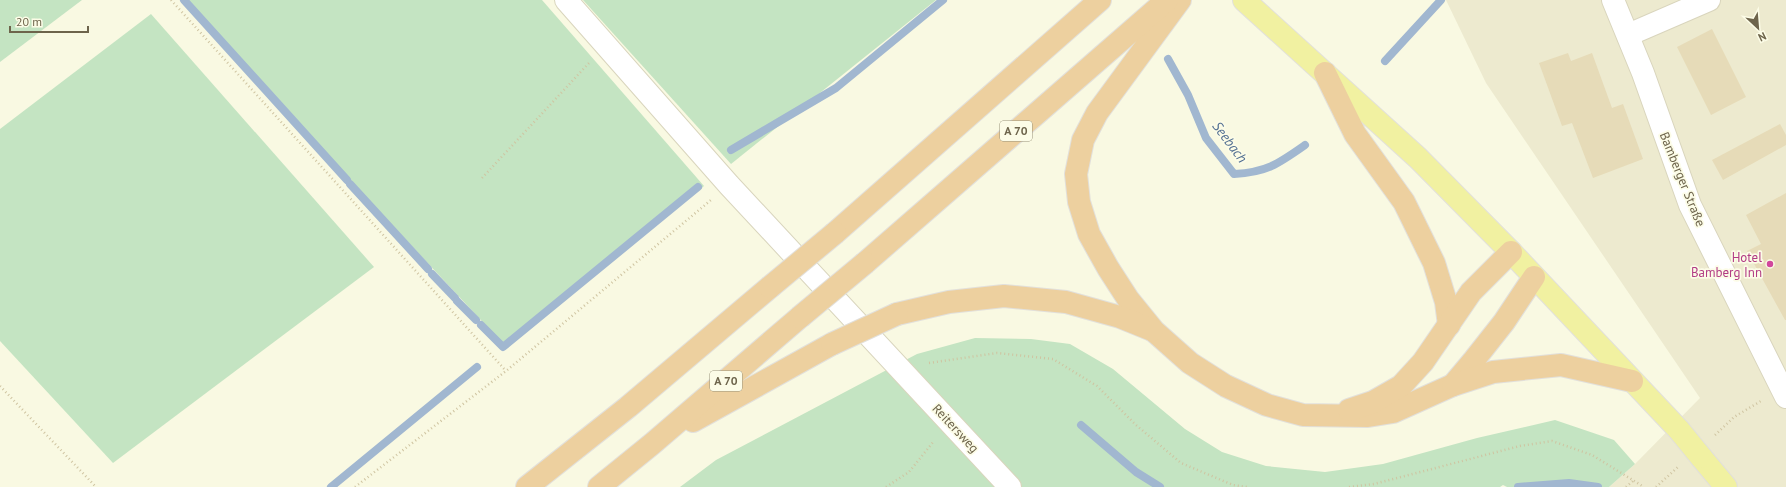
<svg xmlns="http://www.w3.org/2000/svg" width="1786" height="487" font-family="'PT Sans',sans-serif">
	<rect width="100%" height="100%" fill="#f9f9e2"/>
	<path fill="#edeacf" d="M1446,0H1786V487H1609L1635,464L1700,398L1486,83Z"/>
	<g fill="#c4e4c2">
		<path d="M0,0H82L0,62Z"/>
		<path d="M182,0H542L704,186L507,348Z"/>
		<path d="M583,0H936L731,164Z"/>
		<path d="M151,14L374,267L113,463L0,341V129Z"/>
		<path d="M975,338L1031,339L1070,344L1113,369L1185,429L1222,452L1266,466L1325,472L1383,464L1477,438L1555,420L1614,440L1635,464L1609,487H1507L1503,485L1500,487H680L716,460L917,354Z"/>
	</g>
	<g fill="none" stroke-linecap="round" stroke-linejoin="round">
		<g stroke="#a1b7d0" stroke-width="8">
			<path d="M184,0L347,180"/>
			<path d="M1168,59L1188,95L1206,138L1234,174C1267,172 1278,164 1305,145"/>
			<path d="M1385,61L1441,0"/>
			<path d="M731,150L836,88L943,0"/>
			<path d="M350,184L428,269"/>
			<path d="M432,274L455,298"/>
			<path d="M457,301L476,320"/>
			<path d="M481,325L503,347L698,187"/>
			<path d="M1081,425L1136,472L1160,487"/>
			<path d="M331,487L477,367"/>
			<path d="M1518,487L1569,483L1598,487"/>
		</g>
	</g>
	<g fill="#e6dbb8">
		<path d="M1712,29L1746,97L1711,115L1677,47Z"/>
		<path d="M1568,53L1571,61L1592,53L1612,108L1623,104L1643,159L1593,178L1572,123L1562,126L1539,63Z"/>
		<path d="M1780,124L1786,135V145L1723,180L1712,160Z"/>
		<path d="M1786,193V320H1785L1747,251L1761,244L1746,215Z"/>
	</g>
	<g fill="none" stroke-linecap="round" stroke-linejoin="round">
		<defs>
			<g id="minor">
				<path d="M566,0L729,185L1010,487"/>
				<path d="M1613,0L1643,73L1690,205L1786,397"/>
				<path d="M1628,35L1709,0"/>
			</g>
			<g id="major">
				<path d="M1244,0L1418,158L1511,252L1679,430"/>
				<path d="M1701,457L1726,487"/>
			</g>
			<g id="highway">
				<path d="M1180,0L1097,113L1083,140L1076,174L1079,202L1089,234L1108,268L1128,299L1154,331L1190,363L1226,386L1267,405L1303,415L1368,416L1393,412L1453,385L1474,360L1504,322L1534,277"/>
				<path d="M1325,73L1355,134L1404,202L1434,263L1446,302L1449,325"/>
				<path d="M835,233L1100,0"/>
				<path d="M865,263L1167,0"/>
				<path d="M897,314L949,302L1004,296L1066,302L1120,317L1152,330"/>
				<path d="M1453,385L1493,372L1561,365L1632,381"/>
				<path d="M1349,410L1373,402L1401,386L1423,362L1471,292L1511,252"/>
				<path d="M693,421L832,344"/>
				<path d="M527,487L628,407L770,287"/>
				<path d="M599,487L652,444L800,317"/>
			</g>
		</defs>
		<use href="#minor" stroke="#d9d5bd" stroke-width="24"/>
		<use href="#major" stroke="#e2e0db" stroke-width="24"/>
		<use href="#highway" stroke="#e2e0db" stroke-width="24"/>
		<g stroke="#cfc4a1" stroke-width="2.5" stroke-dasharray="1 3" stroke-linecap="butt">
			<path d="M171,0L506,371"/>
			<path d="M482,178L589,63"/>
			<path d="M929,363L997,353L1053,359L1097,386L1136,425L1181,463L1233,485L1247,487"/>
			<path d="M0,386L96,487"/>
			<path d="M1715,435L1734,417L1761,401"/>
			<path d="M355,487L506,371L711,200"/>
			<path d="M886,487L909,472L934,441"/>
			<path d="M1349,487L1374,484L1520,446L1552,441L1592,455L1644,487"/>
			<path d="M1626,487L1634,480"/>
			<path d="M1656,487L1678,467"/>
		</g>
		<use href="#minor" stroke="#fff" stroke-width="22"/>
		<use href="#major" stroke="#f1f1a1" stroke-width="22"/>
		<use href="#highway" stroke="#edd09f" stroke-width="22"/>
		<defs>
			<path id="major-bridge" d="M1679,430L1701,457"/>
			<g id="highway-bridge">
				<path d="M770,287L835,233"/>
				<path d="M800,317L865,263"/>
				<path d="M832,344L897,314"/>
			</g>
		</defs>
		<use href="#major-bridge" stroke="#e2e0db" stroke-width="24" stroke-linecap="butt"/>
		<use href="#highway-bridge" stroke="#e2e0db" stroke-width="24" stroke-linecap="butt"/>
		<use href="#major-bridge" stroke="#f1f1a1" stroke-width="22"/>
		<use href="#highway-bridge" stroke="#edd09f" stroke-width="22"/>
	</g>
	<circle fill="#d1479c" stroke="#fcfce7" stroke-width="1.5" cx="1770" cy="264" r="4"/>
	<g text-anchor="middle" stroke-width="3.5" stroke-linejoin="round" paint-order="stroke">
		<g fill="#fcfce7" stroke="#98927a" stroke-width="1">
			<rect x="1000" y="121" width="32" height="20" rx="3"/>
			<rect x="710" y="371" width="32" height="20" rx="3"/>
		</g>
		<g font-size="12" font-weight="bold" fill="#6d644b">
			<text x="1016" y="135">A 70</text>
			<text x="726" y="385">A 70</text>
		</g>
		<g font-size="13" fill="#6d644b" stroke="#fcfce7">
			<text transform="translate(1683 179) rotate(68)" y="5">Bamberger Straße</text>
			<text transform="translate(956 428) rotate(47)" y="5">Reitersweg</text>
		</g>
		<g font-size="13" fill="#b23c85" stroke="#fcfce7" text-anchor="end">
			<text x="1762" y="262">Hotel<tspan x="1762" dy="15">Bamberg Inn</tspan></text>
		</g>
		<g font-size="14" font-style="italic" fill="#526f92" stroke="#fcfce7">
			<text transform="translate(1230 142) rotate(53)" y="5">Seebach</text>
		</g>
	</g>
	<g transform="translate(1758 28) rotate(154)" stroke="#fcfce7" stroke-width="3" paint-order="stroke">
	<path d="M0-3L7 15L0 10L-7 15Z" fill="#6d644b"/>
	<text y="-6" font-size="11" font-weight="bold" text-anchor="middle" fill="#6d644b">N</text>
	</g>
	<path d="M10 26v6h78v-6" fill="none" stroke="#6d644b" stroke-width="2"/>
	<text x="16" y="26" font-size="12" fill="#6d644b" stroke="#fcfce7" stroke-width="3" paint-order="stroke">20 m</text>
</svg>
